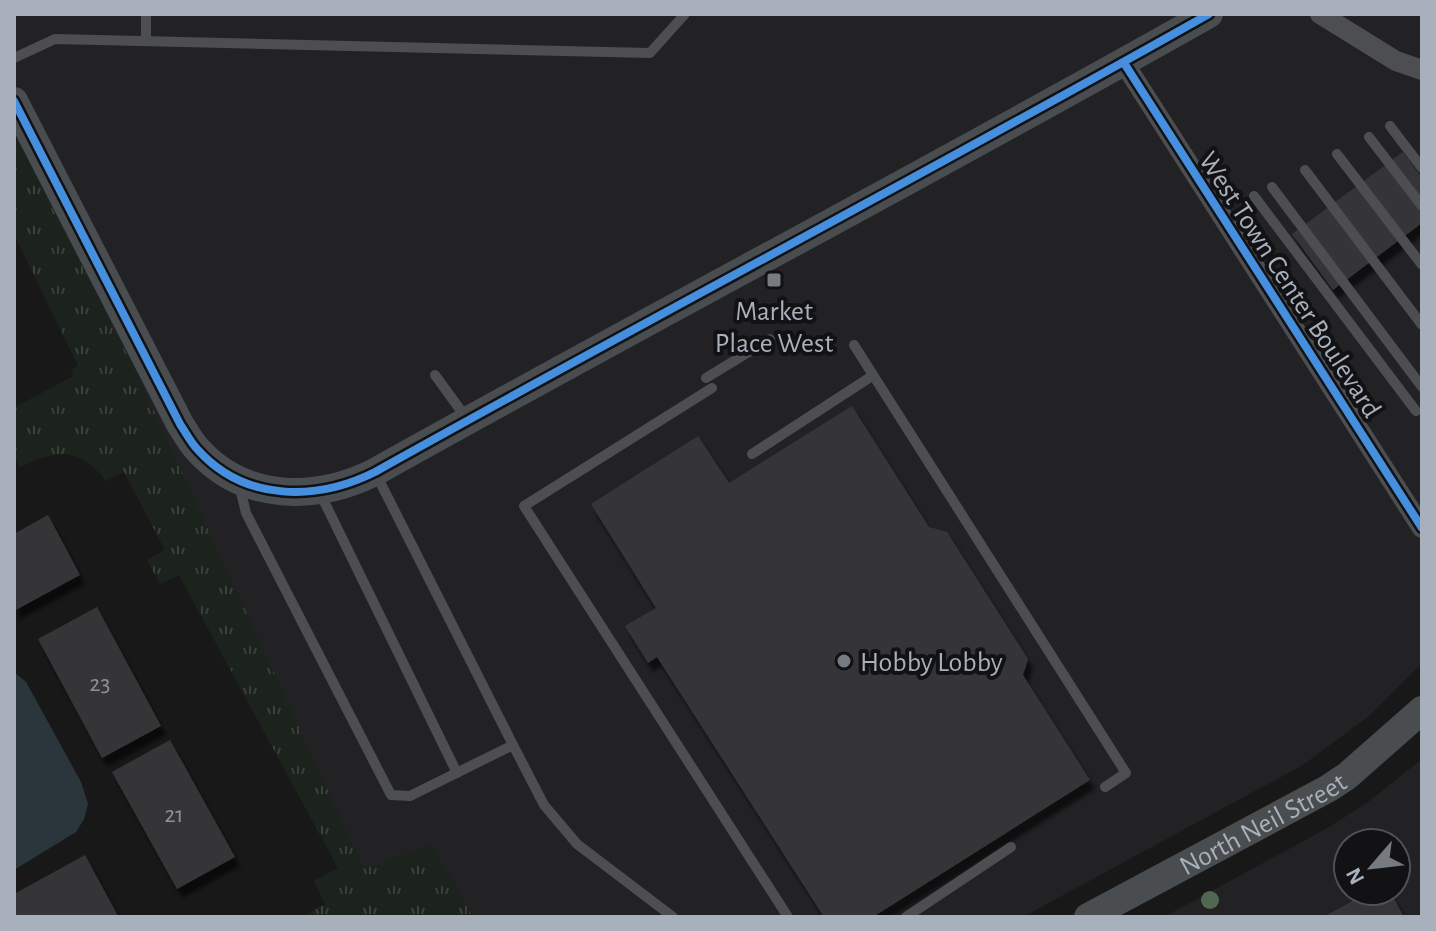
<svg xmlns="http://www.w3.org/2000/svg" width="1436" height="931" font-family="'Alegreya Sans',sans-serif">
	<defs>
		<pattern id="grass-tufts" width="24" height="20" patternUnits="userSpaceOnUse" patternTransform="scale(2)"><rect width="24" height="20" fill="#1c231c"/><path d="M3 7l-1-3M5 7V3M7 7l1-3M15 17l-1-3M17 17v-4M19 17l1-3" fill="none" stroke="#3a403b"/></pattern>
		<filter id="shadow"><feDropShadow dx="5" dy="9" stdDeviation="2" flood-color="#0009"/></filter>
	</defs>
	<rect width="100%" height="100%" fill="#181819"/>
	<g fill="#222225" fill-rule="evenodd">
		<path d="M14,14H1422V663L1369,716L1303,765L1023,917H473L431,845L364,870L14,179Z"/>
		<path d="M1422,759V917H1164L1329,827L1368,802ZM1348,843H1396V891H1348Z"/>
	</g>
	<path fill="url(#grass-tufts)" d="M14,133L136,372L364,869L431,845L473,917H302L325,904L314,881L338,868L179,575L160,584L147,560L165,550L124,472L106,481C81,447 55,449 20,467L14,456V408L73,376L71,370L78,366L14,234Z"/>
	<path fill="#2a363c" d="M14,672L26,682L81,782L88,804L84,819L76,832L14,870Z"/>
	<g fill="#363638" filter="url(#shadow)">
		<path d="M1403,152L1422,178V223L1333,290L1292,234Z"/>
		<path d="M852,406L929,527L947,532L1028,659L1023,675L1090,780L873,917H824L657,657L648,663L625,626L656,608L591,504L698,436L729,483Z"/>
		<path d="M48,515L80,575L14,611V534Z"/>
		<path d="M97,607L161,726L102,758L38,639Z"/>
		<path d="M170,740L235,857L177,889L112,772Z"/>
		<path d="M85,855L118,916L14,917V894Z"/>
		<path d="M1371,891H1390L1404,917H1323Z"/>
	</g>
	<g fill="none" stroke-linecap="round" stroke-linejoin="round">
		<g stroke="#4c4e52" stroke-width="10">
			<path d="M146,41V14"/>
			<path d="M14,58L55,39L650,53L685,14"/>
			<path d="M1390,126L1422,168"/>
			<path d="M1369,137L1422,206"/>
			<path d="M1337,154L1422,265"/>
			<path d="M1305,170L1422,325"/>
			<path d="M1272,187L1422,387"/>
			<path d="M1254,196L1416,411"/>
			<path d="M854,345L1126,773L1105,787"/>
			<path d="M435,375L467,419"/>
			<path d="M706,378L770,339"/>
			<path d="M712,388L524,506L788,917"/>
			<path d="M752,454L872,376"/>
			<path d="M239,484L246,513L391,795L410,796L513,745L376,474"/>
			<path d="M320,493L457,773"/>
			<path d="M513,745L544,805L577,844L673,917"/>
			<path d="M906,917L1011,847"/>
		</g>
		<g stroke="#4c4e52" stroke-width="20">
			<path d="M1320,14L1396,61L1422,70"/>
			<path d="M1124,63L1422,528"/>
		</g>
		<g stroke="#4a4d50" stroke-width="28">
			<path d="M14,101L180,424C186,433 191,443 198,450C245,502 317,501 375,472C652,317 933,170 1209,14"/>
			<path id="s1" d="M1088,917L1329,788L1347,776L1422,710"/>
		</g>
		<defs>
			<g id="cycleway">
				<path d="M1124,63L1422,528"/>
				<path d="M14,101L180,424C186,433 191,443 198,450C245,502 317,501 375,472C652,317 933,170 1209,14"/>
			</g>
		</defs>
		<use href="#cycleway" stroke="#121215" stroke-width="13"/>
		<use href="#cycleway" stroke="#468fdf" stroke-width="8"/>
	</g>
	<circle fill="#516751" cx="1210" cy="900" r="9"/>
	<g fill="#767b82" stroke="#121215" stroke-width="3">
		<rect x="766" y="272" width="16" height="16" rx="4"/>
		<circle cx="844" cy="661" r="8"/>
	</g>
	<g text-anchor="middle" stroke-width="8" stroke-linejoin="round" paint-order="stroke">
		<g font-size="24" fill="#8c929a">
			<text x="100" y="691">23</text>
			<text x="174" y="822">21</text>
		</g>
		<g font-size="28" fill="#a8b0bb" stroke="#121215">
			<text transform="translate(1291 284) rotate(57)" y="10">West Town Center Boulevard</text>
			<text dy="10" stroke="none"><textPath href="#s1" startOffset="198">North Neil Street</textPath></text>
		</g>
		<g font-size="28" fill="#a8b0bb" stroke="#121215">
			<text x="774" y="320">Market<tspan x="774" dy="32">Place West</tspan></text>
			<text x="860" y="671" text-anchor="start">Hobby Lobby</text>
		</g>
	</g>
	<rect width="1436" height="931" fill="none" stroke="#a8b0bb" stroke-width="32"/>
	<g transform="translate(1372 867) rotate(242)"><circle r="38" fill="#121215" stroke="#4e5157" stroke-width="2"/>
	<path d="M0-6L14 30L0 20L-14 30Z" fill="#767b82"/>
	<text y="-12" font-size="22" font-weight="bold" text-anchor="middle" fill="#a8b0bb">N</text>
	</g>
</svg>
